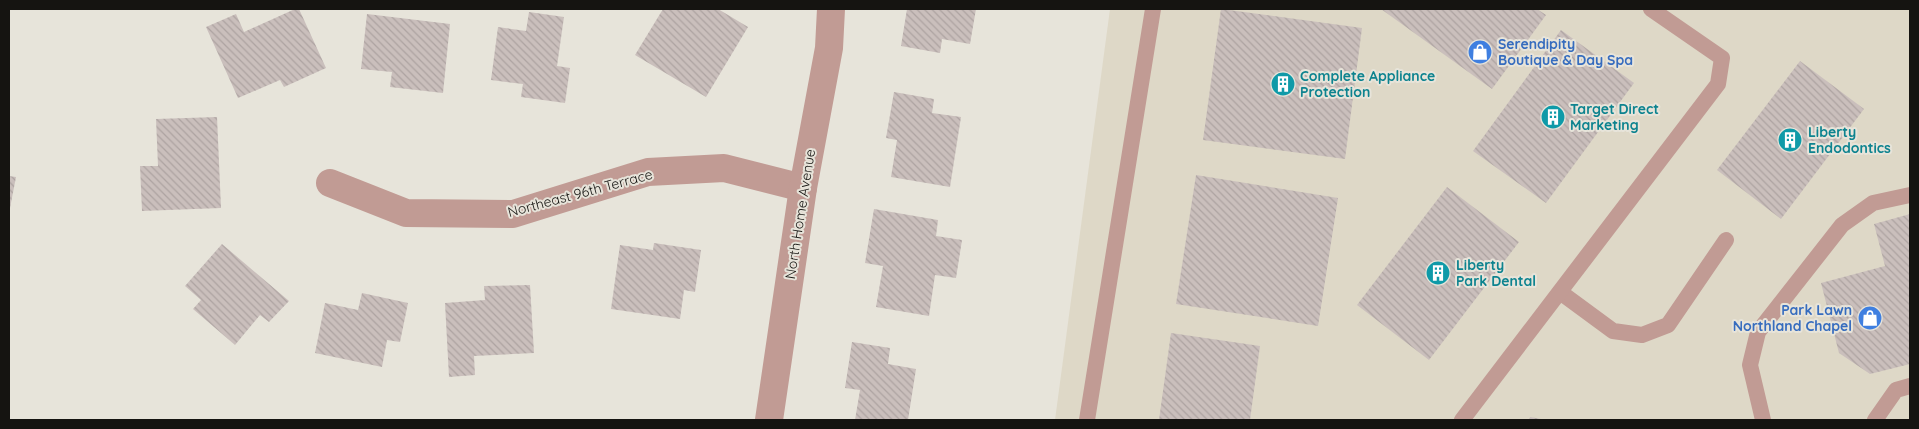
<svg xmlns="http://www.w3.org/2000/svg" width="1919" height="429" font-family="Quicksand,sans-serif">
	<defs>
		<pattern id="building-back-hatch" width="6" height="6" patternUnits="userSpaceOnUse" patternTransform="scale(1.25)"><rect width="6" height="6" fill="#cabfbc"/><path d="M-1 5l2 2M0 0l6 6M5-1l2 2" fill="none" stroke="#ada3a1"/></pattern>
	</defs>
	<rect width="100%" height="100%" fill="#e7e4da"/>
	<path fill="#ded8c7" d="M1110,9H1910V420H1055Z"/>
	<g fill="url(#building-back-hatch)">
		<path d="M295,9H299L326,68L284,87L280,80L238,98L206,27L236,14L244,32Z"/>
		<path d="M663,9H718L748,27L706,97L635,55Z"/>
		<path d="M907,9H976L970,44L942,39L940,53L901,46Z"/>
		<path d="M1221,9L1362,28L1345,159L1203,140Z"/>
		<path d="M1381,9H1537L1546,15L1492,89Z"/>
		<path d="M529,12L564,17L557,66L570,68L565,103L521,97L523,84L491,80L498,27L526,31Z"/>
		<path d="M367,14L450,24L443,93L390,87L392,72L361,69Z"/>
		<path d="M1561,30L1634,83L1546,203L1473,151Z"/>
		<path d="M1800,61L1864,109L1781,219L1717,170Z"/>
		<path d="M894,92L934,99L932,113L961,117L950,187L891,177L897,140L886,138Z"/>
		<path d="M217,117L221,208L142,211L140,166H158L156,119Z"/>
		<path d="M1196,175L1338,198L1318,326L1176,304Z"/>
		<path d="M9,176L16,177L10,208H9Z"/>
		<path d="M1447,187L1519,242L1429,360L1357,305Z"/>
		<path d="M874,209L938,220L936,236L962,240L956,278L935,275L929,316L876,307L883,266L865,263Z"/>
		<path d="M1910,214V364L1870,374L1839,353L1821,283L1885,266L1874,224Z"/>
		<path d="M654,243L701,250L695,292L684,290L680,319L611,309L620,245L653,250Z"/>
		<path d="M222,244L289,301L269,322L260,315L235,345L193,309L201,300L185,286Z"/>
		<path d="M530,285L534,353L474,356L475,375L449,377L445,303L485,300L484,286Z"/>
		<path d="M362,293L408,303L400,342L387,340L382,367L315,353L325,303L358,310Z"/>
		<path d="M1171,333L1260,346L1250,420H1159Z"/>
		<path d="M852,342L890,348L888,364L916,369L908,420H855L860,390L845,388Z"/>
		<path d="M1530,417L1541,419V420H1529Z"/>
	</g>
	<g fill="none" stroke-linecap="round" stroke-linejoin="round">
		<g stroke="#c19b94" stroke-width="16">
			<path d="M1560,292L1613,331L1642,335L1668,325L1726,240"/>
			<path d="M1087,420L1153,9"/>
			<path d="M1462,420L1718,84L1722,58L1651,9"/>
			<path d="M1763,420L1750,365L1758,332L1842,225L1873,203L1910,195"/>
			<path d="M1875,420L1896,390L1910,386"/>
		</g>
		<g stroke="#c19b94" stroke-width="28">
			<path d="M330,183L406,213L513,214L648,172L724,168L803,188"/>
			<path d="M769,420L803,188L829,48L831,9"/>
		</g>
	</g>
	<defs>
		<symbol id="shop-disc" viewBox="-11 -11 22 22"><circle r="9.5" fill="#3f7fe0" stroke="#e7e4da"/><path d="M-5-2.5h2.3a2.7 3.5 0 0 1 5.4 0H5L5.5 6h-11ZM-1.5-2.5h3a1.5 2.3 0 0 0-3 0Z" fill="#fff"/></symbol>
		<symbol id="building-disc" viewBox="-11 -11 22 22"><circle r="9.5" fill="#0f9aa8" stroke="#e7e4da"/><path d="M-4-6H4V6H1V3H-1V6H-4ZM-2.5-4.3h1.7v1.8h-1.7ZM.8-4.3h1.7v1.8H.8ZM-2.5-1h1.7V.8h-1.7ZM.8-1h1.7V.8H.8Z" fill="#fff"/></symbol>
	</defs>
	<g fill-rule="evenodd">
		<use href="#shop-disc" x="1466" y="38" width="28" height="28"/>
		<use href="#building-disc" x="1269" y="70" width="28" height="28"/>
		<use href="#building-disc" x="1539" y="103" width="28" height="28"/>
		<use href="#building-disc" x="1776" y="126" width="28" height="28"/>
		<use href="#building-disc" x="1424" y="259" width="28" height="28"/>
		<use href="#shop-disc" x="1856" y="304" width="28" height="28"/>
	</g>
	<g text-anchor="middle" stroke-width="4" stroke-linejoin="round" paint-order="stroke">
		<g font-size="14" font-weight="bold" fill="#366cbe" stroke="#e7e4da" text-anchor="start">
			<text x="1498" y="49">Serendipity<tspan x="1498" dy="16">Boutique &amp; Day Spa</tspan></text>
			<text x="1852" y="315" text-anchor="end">Park Lawn<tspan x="1852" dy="16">Northland Chapel</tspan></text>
		</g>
		<g font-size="14" font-weight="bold" fill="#0d838f" stroke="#e7e4da" text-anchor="start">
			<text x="1300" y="81">Complete Appliance<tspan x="1300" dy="16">Protection</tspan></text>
			<text x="1570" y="114">Target Direct<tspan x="1570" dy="16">Marketing</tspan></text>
			<text x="1808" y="137">Liberty<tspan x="1808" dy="16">Endodontics</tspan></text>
			<text x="1456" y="270">Liberty<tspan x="1456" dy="16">Park Dental</tspan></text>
		</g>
		<g font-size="14" fill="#151411" stroke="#e7e4da">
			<text transform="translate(580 193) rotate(-15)" y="5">Northeast 96th Terrace</text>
			<text transform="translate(800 214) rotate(-81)" y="5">North Home Avenue</text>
		</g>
	</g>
	<rect width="1919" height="429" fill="none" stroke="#151411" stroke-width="20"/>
</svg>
